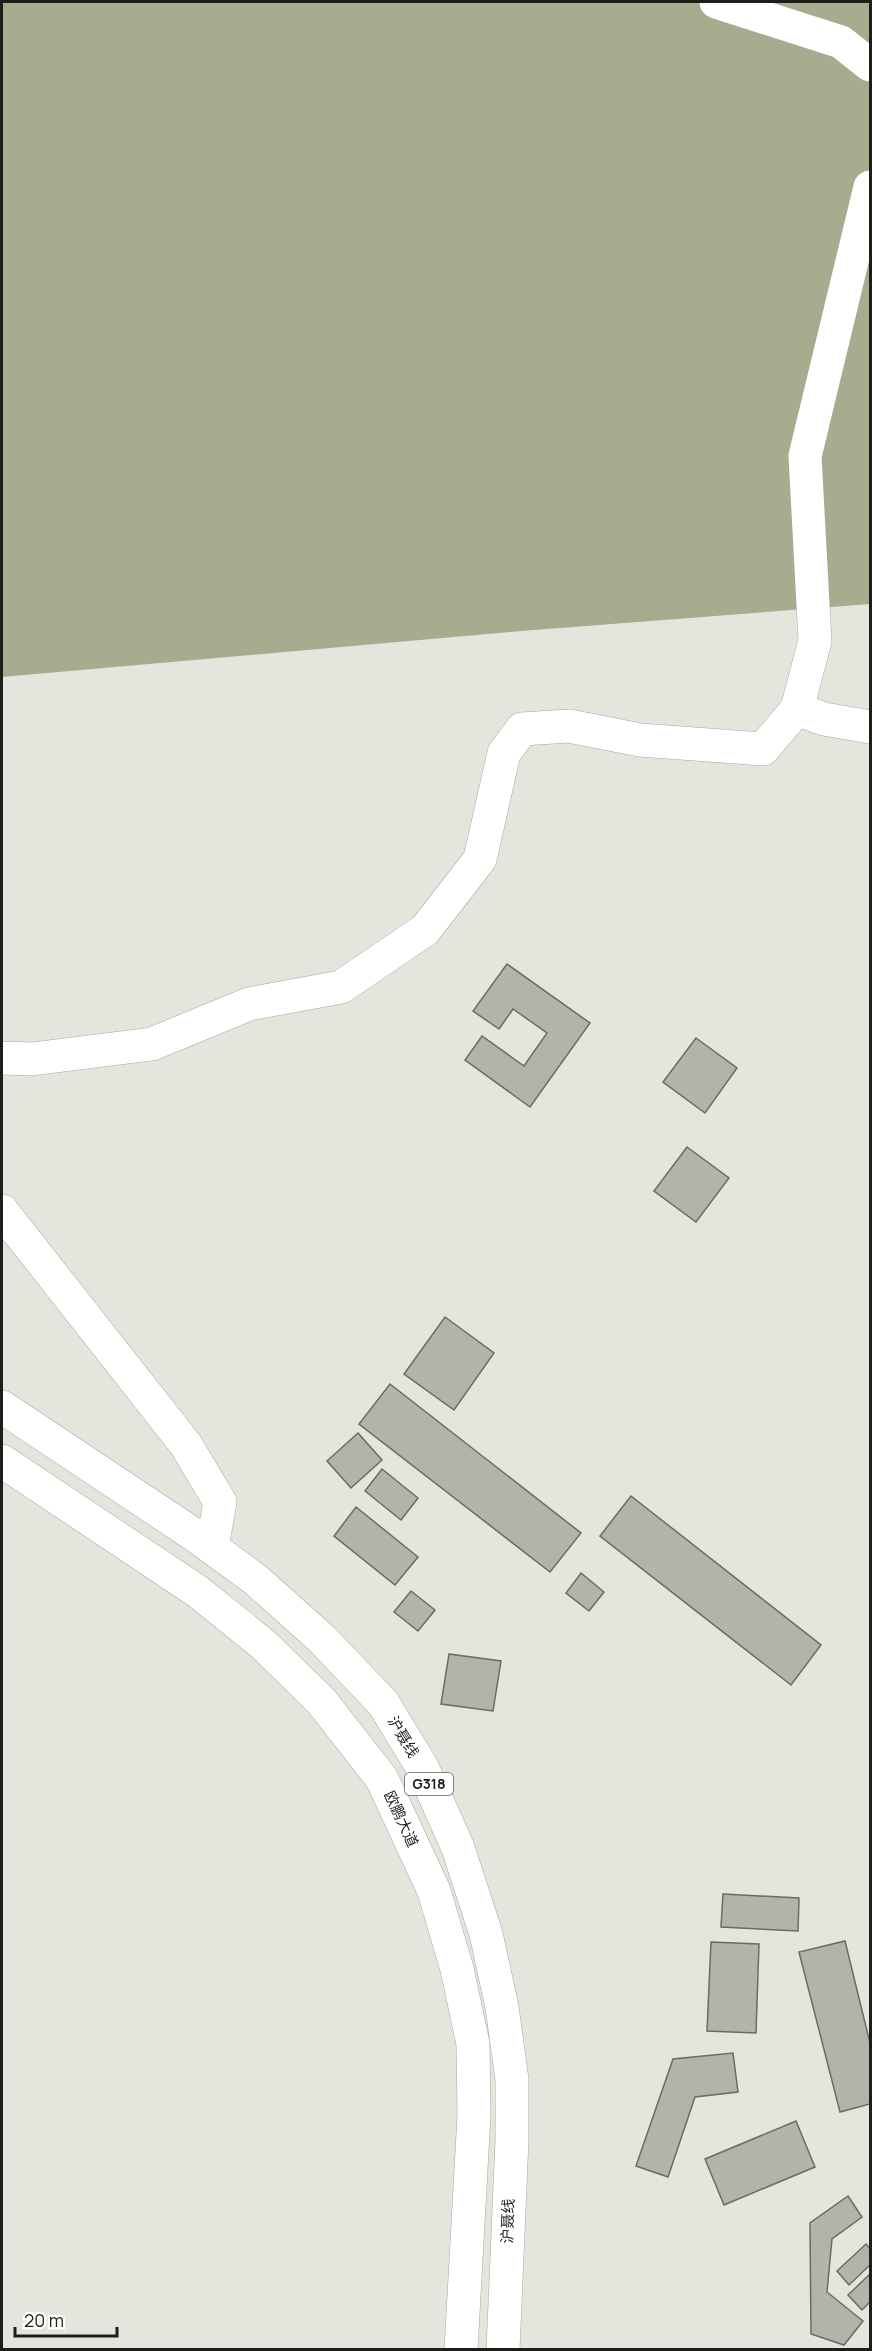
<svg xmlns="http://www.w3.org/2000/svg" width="872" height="2351" font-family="Manrope,'Noto Sans SC',sans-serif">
	<rect width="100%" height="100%" fill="#e4e5dc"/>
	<path fill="#a8ab8d" d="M2,2H870V604L521,631L2,677Z"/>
	<g fill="#b2b3ab" stroke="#6a6b63" stroke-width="1.5">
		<path d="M507,964L590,1023L530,1107L465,1060L482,1036L524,1066L547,1033L513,1009L499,1029L473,1011Z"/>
		<path d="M696,1038L737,1068L705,1113L663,1082Z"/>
		<path d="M687,1147L729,1178L696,1222L654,1191Z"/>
		<path d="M445,1317L494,1353L454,1410L404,1374Z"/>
		<path d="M390,1384L581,1533L550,1572L359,1424Z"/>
		<path d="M358,1433L382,1460L351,1488L327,1461Z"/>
		<path d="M382,1469L418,1498L401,1520L365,1491Z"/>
		<path d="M631,1496L821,1645L791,1685L600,1536Z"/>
		<path d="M356,1507L418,1557L395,1585L334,1536Z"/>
		<path d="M581,1573L604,1592L589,1611L566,1593Z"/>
		<path d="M411,1591L435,1610L418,1631L394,1612Z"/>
		<path d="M449,1654L501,1661L493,1711L441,1704Z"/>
		<path d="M723,1894L799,1898L798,1931L721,1927Z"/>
		<path d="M845,1941L870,2043V2104L840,2112L799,1952Z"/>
		<path d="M711,1942L759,1944L756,2033L707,2031Z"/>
		<path d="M733,2053L738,2092L695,2097L668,2177L636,2166L673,2059Z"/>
		<path d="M796,2121L815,2167L724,2205L705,2159Z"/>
		<path d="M848,2196L862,2217L832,2239L827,2292L863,2321L844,2345L811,2334L810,2223Z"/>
		<path d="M866,2244L870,2249V2265L849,2285L837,2271Z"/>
		<path d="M870,2274V2302L862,2310L848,2295Z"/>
	</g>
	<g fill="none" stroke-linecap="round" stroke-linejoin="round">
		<defs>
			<g id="minor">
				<path d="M716,2L841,42L870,65"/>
				<path d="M797,709L824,719L870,727"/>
				<path d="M2,1058L32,1059L152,1044L249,1004L341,987L425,930L480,859L504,753L522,729L569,726L640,740L763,749L797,709L815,641L805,456L870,187"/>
				<path d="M2,1211L186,1445L220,1502L212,1547"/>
			</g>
			<g id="highway">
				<path d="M2,1407L196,1536L256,1580L322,1639L383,1703L422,1767L458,1848L486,1934L502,2007L512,2080V2140L503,2350"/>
				<path d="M2,1461L197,1591L264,1645L322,1702L382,1779L434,1891L457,1969L473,2044L474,2115L461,2350"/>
			</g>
		</defs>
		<use href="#minor" stroke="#a7a89f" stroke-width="34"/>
		<use href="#highway" stroke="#a7a89f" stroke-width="34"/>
		<use href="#minor" stroke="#fff" stroke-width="33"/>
		<use href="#highway" stroke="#fff" stroke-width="33"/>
	</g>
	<g text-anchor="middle" stroke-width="4.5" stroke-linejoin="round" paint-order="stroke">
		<rect fill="#fff" stroke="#61625f" stroke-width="1.5" x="405" y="1773" width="48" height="22" rx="4.5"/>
		<g font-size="14" font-weight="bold" fill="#1d1e1a">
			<text x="429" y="1789">G318</text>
		</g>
		<g font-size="15" fill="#1d1e1a" stroke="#fff">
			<text transform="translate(403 1737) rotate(59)" y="5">沪聂线</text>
			<text transform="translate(401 1819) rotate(65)" y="5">欧鹏大道</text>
			<text transform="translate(508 2221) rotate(-88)" y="5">沪聂线</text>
		</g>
	</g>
	<rect width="872" height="2351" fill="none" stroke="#1d1e1a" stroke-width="6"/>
	<path d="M15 2327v9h102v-9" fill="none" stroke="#1d1e1a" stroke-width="3"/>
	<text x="24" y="2327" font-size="18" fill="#1d1e1a" stroke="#ffffff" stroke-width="4.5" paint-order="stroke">20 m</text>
</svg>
